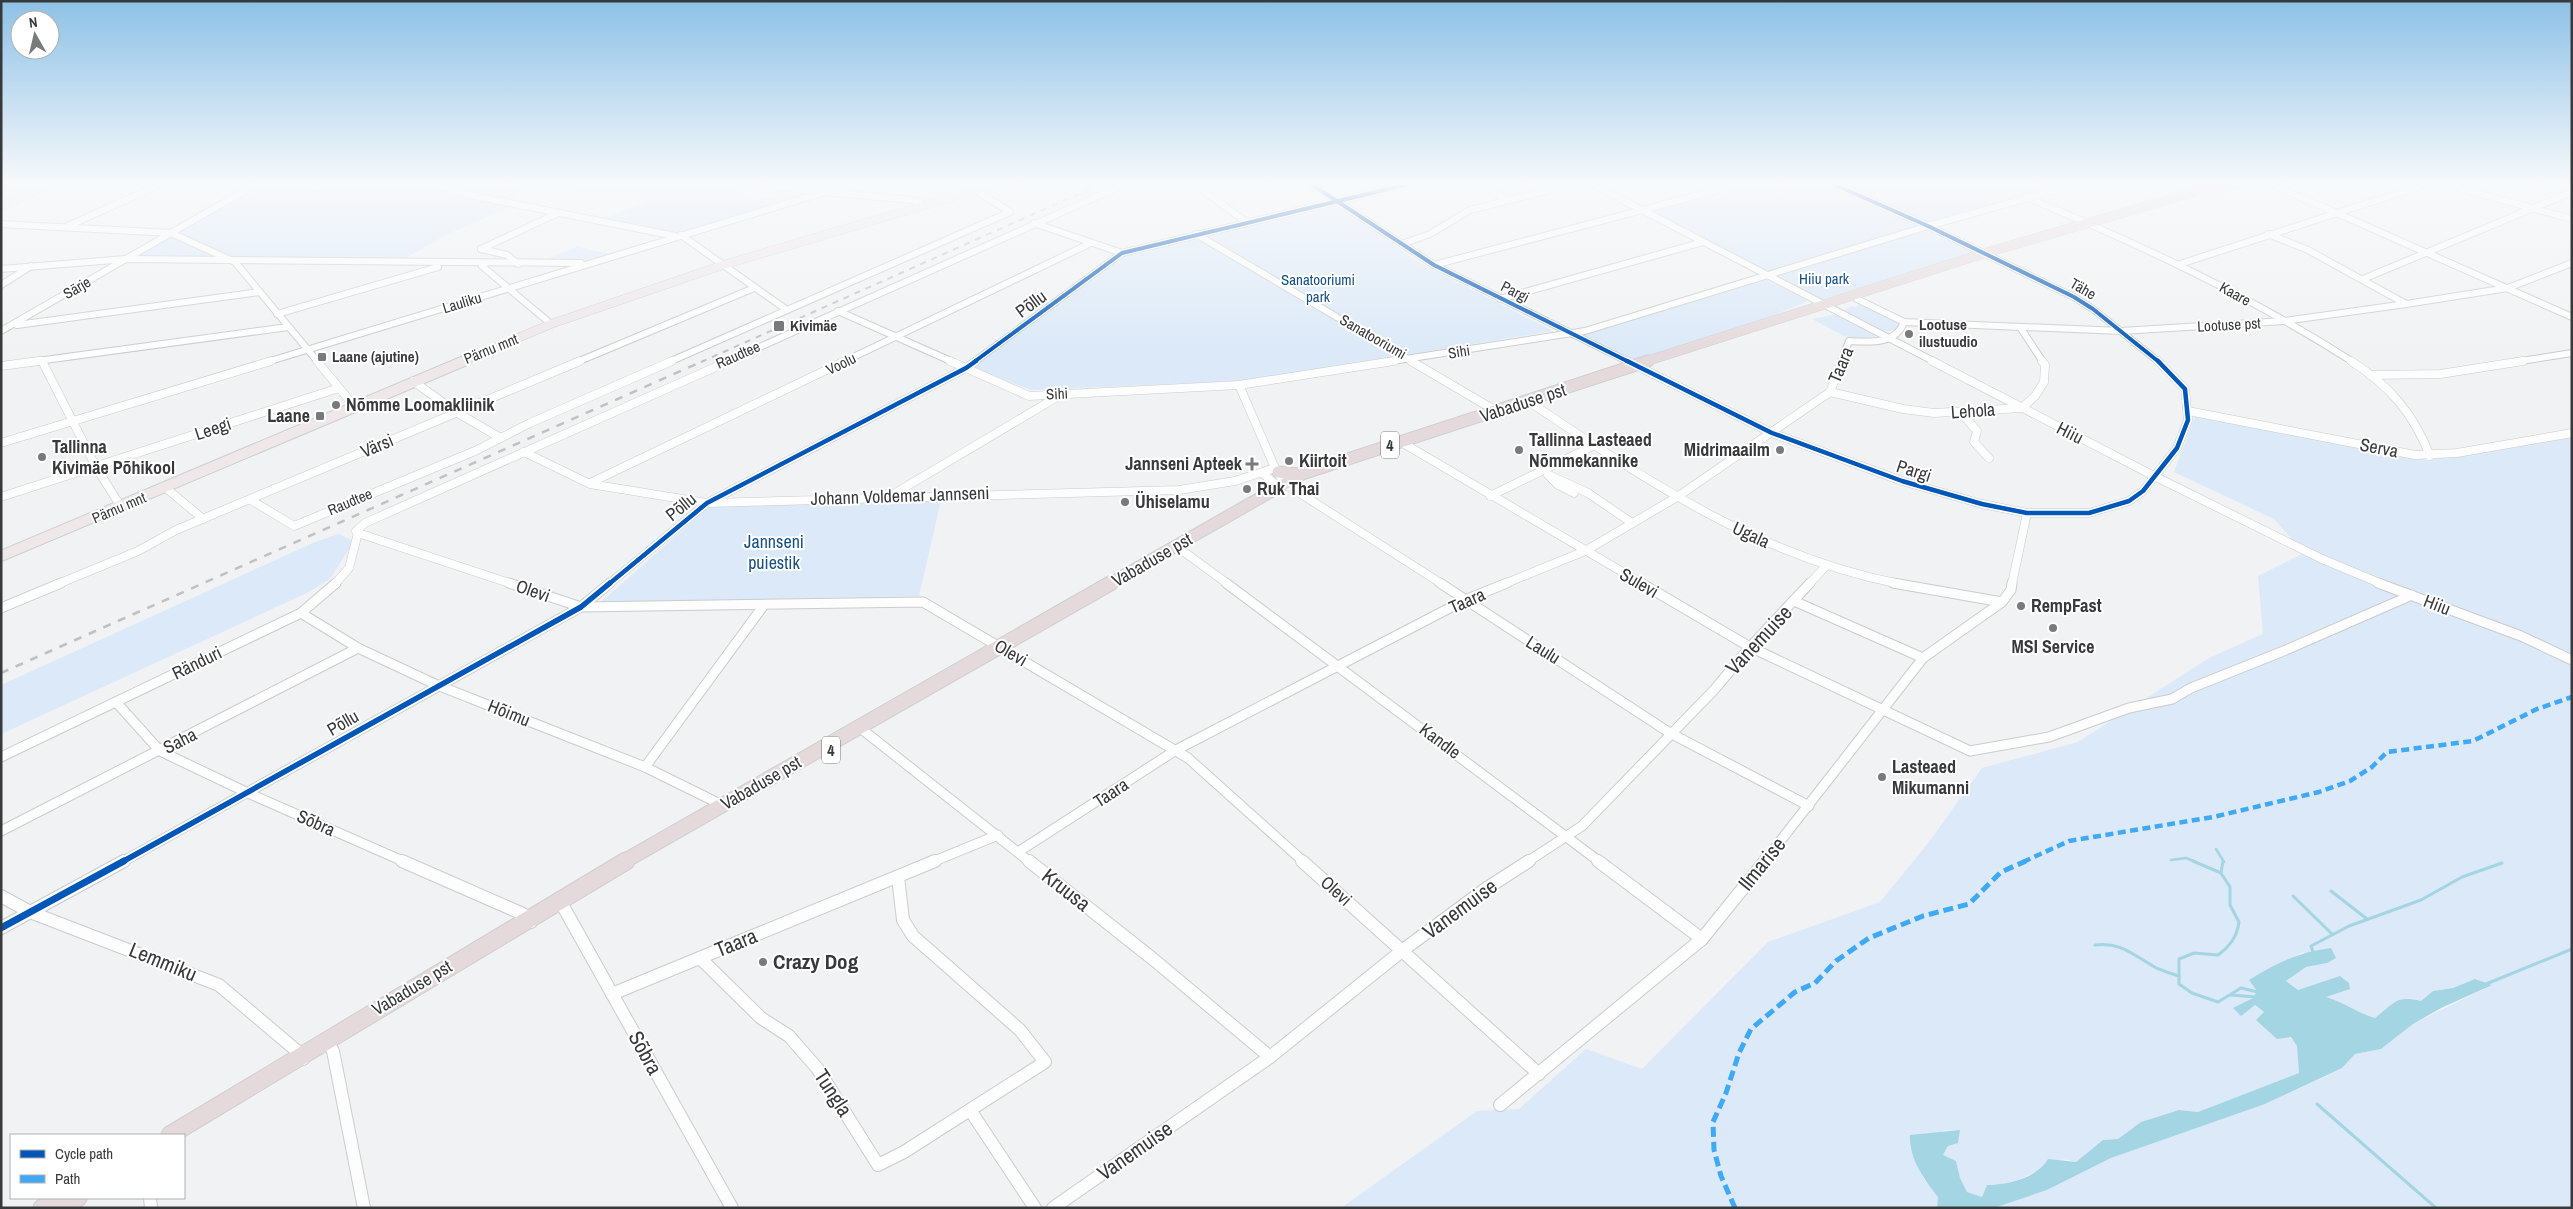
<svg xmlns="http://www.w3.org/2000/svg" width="2573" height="1209" font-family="'Archivo Narrow',sans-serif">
	<rect width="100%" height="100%" fill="#f0f2f4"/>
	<g fill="#dbe9f8">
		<path d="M1,184H44L1,203Z"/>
		<path d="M298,184H539L498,203L512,206L450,233L400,261L133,257L253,187L287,190Z"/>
		<path d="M551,184H721C730,192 741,192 748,201L776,196L772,190L774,189L813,191L810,195L674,234L601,220L648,201L641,199L646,193L586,194Z"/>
		<path d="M1751,184H2059L2061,185L2026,197L1769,273L1650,210Z"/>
		<path d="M1336,202L1416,261L1553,331L1243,381L1031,390L972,367L1124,255Z"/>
		<path d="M1930,229L1978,251L1821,300L1774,276Z"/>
		<path d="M577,247L609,254L581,262H540Z"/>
		<path d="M1764,278L1808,301L1750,325L1635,362L1579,335Z"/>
		<path d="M1862,303L1900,322L1899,329L1883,332L1842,311L1852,306L1859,307L1857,305Z"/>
		<path d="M1837,314L1879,336L1850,339L1812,319Z"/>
		<path d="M2195,416L2429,460L2572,436V1208H1994L2047,1190L2111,1158L2265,1104L2322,1078L2342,1068L2355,1054L2381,1049L2413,1024L2492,985L2475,979L2453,988L2433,991L2421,1001C2397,995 2393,1003 2375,1018C2357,1013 2344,1002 2325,997L2340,976L2298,991L2286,981L2306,967L2327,963L2303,952L2249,980L2257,991L2253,998L2254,1005L2264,1012L2277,1039L2290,1037L2297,1045L2299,1073L2198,1112L2179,1110L2141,1122L2118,1139L2103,1140L2076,1162L2063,1159L2007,1185H1987L1982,1197L1967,1192L1960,1179L1956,1161L1942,1155L1960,1131L1945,1130L1910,1147L1923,1178L1939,1197L1937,1208H1341L1477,1111L1519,1109L1586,1049L1642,1069L1768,942L1880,902L1929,842L1982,768L2078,742L2209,658L2263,634L2258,576L2304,553L2274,519L2174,472Z"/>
		<path d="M941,500L919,596L601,602L711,505Z"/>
		<path d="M338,534L354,541L330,579L309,592L1,734V685L313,543Z"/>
	</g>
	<path fill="#a4d5e3" d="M2331,948L2336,958L2327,963L2306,967L2286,981L2298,990L2340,976L2349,983L2350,989L2326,997C2344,1002 2357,1013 2375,1018C2394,1003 2396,995 2421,1001L2433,991L2453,988L2475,979L2492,985L2441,1008L2413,1024L2381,1049L2355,1054L2342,1068L2265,1104L2111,1158L2047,1190L1994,1208H1937L1938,1197C1924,1179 1909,1159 1910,1135L1960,1130L1958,1143L1948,1146L1943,1155L1956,1161L1960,1178L1967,1192L1982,1197L1987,1185C2008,1185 2037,1178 2048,1159L2076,1162L2103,1140L2118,1139L2141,1122L2179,1110L2198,1112L2299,1073L2297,1046L2291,1037L2277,1039L2256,1020L2264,1012L2255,1005L2241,1016L2233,1008L2253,998L2257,991L2249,980C2276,963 2299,952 2331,948Z"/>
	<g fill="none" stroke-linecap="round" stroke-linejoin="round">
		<g stroke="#a4d5e3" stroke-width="2.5">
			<path d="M2216,849L2224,862"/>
			<path d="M2171,860L2186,858L2196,862"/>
		</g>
		<g stroke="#a4d5e3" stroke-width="3">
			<path d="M2193,861L2221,873"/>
			<path d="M2331,891L2367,919"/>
			<path d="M2293,896L2332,934"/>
			<path d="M2095,945C2120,942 2132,954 2153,966C2161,971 2170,973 2179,976V984L2192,993L2218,1002L2241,988L2258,992"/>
			<path d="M2313,952L2311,946L2349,926L2421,900L2462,877L2502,863"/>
			<path d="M2179,976V959L2194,953L2218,955C2230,946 2237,937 2239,922L2230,905V887L2221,873L2223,861"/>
			<path d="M2486,984L2572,949"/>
			<path d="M2231,995L2256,997"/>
			<path d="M2317,1104L2436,1208"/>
		</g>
		<defs>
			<g id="minor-far3">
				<path d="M310,184L315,185"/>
				<path d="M435,184L465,194L675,236"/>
				<path d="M727,184L734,187H783L819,192"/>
				<path d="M1195,184L1246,222"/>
				<path d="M1311,184L1434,265L1629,362"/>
				<path d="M1479,184L1508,200"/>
				<path d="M1592,184L1935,362"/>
				<path d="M1833,184L1928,226L2074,297L2093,309L2159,362"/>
				<path d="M2271,184L2572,317"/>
				<path d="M2444,184L2572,219"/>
				<path d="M315,185L321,187L310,188Z"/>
				<path d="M975,190L1010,212"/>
				<path d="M2026,197C2139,244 2250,296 2353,362"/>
				<path d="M1034,223L1122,253"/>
				<path d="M1,224L171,233L235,262L318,362"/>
				<path d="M68,226L161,184"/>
				<path d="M1196,234L1413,362"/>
				<path d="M2268,234L2308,250L2406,304"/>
				<path d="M681,235L787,310"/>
				<path d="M1402,244L1430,234L1470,210L1574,184"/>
				<path d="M481,249L558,213"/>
				<path d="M481,249L507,255L518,264"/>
				<path d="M485,264L482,266L551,324"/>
				<path d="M2180,264L2427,184"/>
				<path d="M1434,265L1741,184"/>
				<path d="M1,269L126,259L581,263"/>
				<path d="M2363,279L2572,192"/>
				<path d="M1,285L31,266"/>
				<path d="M1500,299L1703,242"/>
				<path d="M1857,299L1904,322L2121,331L2284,321L2406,304L2508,288L2572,263"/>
				<path d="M838,311L953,362"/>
				<path d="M277,314L438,267"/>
				<path d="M17,325L260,292"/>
				<path d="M2020,327L2043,362"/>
				<path d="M1,331L256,184"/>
				<path d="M30,362L288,327"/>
				<path d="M267,362L825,192L912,200L925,205"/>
				<path d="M577,362L754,288"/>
				<path d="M669,362L1010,212"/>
				<path d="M726,362L1125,184"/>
				<path d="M843,362L1091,243"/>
				<path d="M974,362L1122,253L1409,184"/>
				<path d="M1386,362L1585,331L1928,226L2078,184"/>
				<path d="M1841,362L1849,341C1869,342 1896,345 1904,322"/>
				<path d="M2515,362L2572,353"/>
			</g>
			<g id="minor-far2">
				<path d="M42,361L96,467L121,507"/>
				<path d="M317,361L354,406"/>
				<path d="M950,361L1029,396L1239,385L1394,361"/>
				<path d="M1411,361L1503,415"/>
				<path d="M1627,361L1772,433L1902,481L1982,504L2027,513H2089L2129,501L2143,491L2177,448L2188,420L2185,389L2158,361"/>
				<path d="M1932,361L2154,476L2322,559L2382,584"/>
				<path d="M2351,361C2389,385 2414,414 2430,456"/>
				<path d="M1,366L39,361"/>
				<path d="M2371,375L2440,374L2523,361"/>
				<path d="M413,381L456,412L499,437"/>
				<path d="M1239,385L1275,468L1284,483L1442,584"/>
				<path d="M1830,392L1903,409L1934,413L2022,408L2035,396L2044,382L2045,365L2042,361"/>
				<path d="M1528,401C1646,480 1757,556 1900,584"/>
				<path d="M2188,411L2415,455L2457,453L2572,433"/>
				<path d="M1961,413L1977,431L1974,442L1989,458"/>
				<path d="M1401,442L1643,584"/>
				<path d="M1,443L271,361"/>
				<path d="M524,452L590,484L707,503L1179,490L1235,481L1275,468"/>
				<path d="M1262,473L1278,486H1285"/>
				<path d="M1548,475L1558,485L1574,493"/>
				<path d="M1549,475L1588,493L1632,523"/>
				<path d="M590,483L845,361"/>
				<path d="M166,488L203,519"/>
				<path d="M892,495L1062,394"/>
				<path d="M1490,496L1595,445"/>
				<path d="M1,497L339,388"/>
				<path d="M251,500L294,526L475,451L530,423L672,361"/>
				<path d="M358,533L512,584"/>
				<path d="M1176,546L1228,584"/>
				<path d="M58,584L138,551L176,530L580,361"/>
				<path d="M335,584L349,568L358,533L356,531L365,523L729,361"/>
				<path d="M609,584L707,503L966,368L976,361"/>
				<path d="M1504,584L1585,551L1677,497L1830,392L1842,361"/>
				<path d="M1809,584L1826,566"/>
				<path d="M2012,584L2027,513"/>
			</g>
			<g id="minor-far1">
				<path d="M509,583L581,607L923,602L1188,758L1304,862"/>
				<path d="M1226,583L1600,862"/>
				<path d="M1440,583L1670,733L1809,806"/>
				<path d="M1641,583L1750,647L1970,751L2049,737L2129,708L2172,699L2191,688L2286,650L2412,595"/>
				<path d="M1893,583L2002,602"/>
				<path d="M2378,583L2521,636L2572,660"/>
				<path d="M1794,601L1923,658"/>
				<path d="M1,608L61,583"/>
				<path d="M301,613L358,648L437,685L645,767L722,805"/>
				<path d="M116,702L160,751L248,793L405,862"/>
				<path d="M859,727L1030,862"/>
				<path d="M1,757L301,613L336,583"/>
				<path d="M645,767L764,605"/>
				<path d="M1,831L358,648"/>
				<path d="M1018,852L1176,750L1465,600L1507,583"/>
				<path d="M122,862L581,607L610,583"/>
				<path d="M932,862L998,835"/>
				<path d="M1527,862L1582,826L1714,690L1750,647L1810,583"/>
				<path d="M1764,862L1923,658L2002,602L2011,590L2012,583"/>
			</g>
			<g id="minor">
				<path d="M402,861L523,914L531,922"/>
				<path d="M1029,861L1153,959L1270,1057"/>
				<path d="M1302,861L1539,1074"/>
				<path d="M1598,861L1702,939"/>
				<path d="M1,896L30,912L219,985L297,1051L303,1059"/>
				<path d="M557,900L564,908L732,1208"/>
				<path d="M1,928L124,861"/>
				<path d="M700,958L761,1018L789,1036L817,1068L878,1165L904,1152L1045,1062L1020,1030L913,936L903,920L898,877"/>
				<path d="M612,994L935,861"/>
				<path d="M326,1040L333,1051L364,1208"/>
				<path d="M1500,1105L1702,939L1765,861"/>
				<path d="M970,1110L1035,1208"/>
				<path d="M150,1198L151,1208"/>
				<path d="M1053,1208L1270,1057L1403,950L1487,888L1529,861"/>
			</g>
			<g id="major-far1">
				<path d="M1,207L49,184"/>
				<path d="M461,362L551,324L723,265L997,184"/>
			</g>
			<path id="major" d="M1,556L464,361"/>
			<g id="highway-far3">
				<path d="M2216,190L2236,184"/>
				<path d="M1644,362L1985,253L2222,184"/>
			</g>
			<g id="highway-far2">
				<path d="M1278,472L1299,474"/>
				<path d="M1109,584L1302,474L1648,361"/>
			</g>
			<path id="highway-far1" d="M623,862L1111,583"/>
			<g id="highway">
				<path d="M170,1135L626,861"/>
				<path d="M42,1208L62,1198"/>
				<path d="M59,1208L78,1198"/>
			</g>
		</defs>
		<use href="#minor-far3" stroke="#cacccd" stroke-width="8"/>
		<use href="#minor-far2" stroke="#cacccd" stroke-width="9"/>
		<use href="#minor-far1" stroke="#cacccd" stroke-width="11"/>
		<use href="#minor" stroke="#cacccd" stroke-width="14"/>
		<use href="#major-far1" stroke="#cecfd0" stroke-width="9"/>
		<use href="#major" stroke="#cecfd0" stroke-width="12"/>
		<use href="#highway-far3" stroke="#cecfd0" stroke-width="10"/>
		<use href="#highway-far2" stroke="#cecfd0" stroke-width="13"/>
		<use href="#highway-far1" stroke="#cecfd0" stroke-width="16"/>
		<use href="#highway" stroke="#cecfd0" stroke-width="19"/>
		<use href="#minor-far3" stroke="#fdfdfd" stroke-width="6"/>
		<use href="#minor-far2" stroke="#fdfdfd" stroke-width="8"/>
		<use href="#minor-far1" stroke="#fdfdfd" stroke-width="9"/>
		<use href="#minor" stroke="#fdfdfd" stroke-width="12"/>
		<use href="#major-far1" stroke="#eee8e9" stroke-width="8"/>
		<use href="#major" stroke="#eee8e9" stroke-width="10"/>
		<use href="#highway-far3" stroke="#e5dadb" stroke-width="9"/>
		<use href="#highway-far2" stroke="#e5dadb" stroke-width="11"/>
		<use href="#highway-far1" stroke="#e5dadb" stroke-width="14"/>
		<use href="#highway" stroke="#e5dadb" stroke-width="17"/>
		<path stroke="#c0c1c1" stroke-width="2" stroke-dasharray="6 6" stroke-linecap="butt" d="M701,362L1101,184"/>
		<path stroke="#c0c1c1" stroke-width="2.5" stroke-dasharray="8 8" stroke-linecap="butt" d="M1,673L703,361"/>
		<path stroke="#3fa9f5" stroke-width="4.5" stroke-dasharray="8 4.5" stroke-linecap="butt" d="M2023,862L2069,841L2213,817L2319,792L2350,781L2372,767L2387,752L2473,741L2537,709L2572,697"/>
		<path stroke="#3fa9f5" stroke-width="5" stroke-dasharray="10 5" stroke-linecap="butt" d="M1735,1208L1721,1176L1714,1150L1713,1122L1726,1093L1739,1053L1751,1029L1795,992L1815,983L1836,961L1869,938L1923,916L1969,904L2001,872L2026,861"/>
		<defs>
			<g id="cycleway-far3">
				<path d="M1311,184L1434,265L1629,362"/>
				<path d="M1833,184L1928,226L2074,297L2093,309L2159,362"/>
				<path d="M974,362L1122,253L1409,184"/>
			</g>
			<g id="cycleway-far2">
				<path d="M1627,361L1772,433L1902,481L1982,504L2027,513H2089L2129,501L2143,491L2177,448L2188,420L2185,389L2158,361"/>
				<path d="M609,584L707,503L966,368L976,361"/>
			</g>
			<path id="cycleway-far1" d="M122,862L581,607L610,583"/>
			<path id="cycleway" d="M1,928L124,861"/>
		</defs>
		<use href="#cycleway-far3" stroke="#fff" stroke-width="6"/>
		<use href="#cycleway-far2" stroke="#fff" stroke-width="7"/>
		<use href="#cycleway-far1" stroke="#fff" stroke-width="9"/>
		<use href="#cycleway" stroke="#fff" stroke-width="10"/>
		<use href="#cycleway-far3" stroke="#0057b8" stroke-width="4"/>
		<use href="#cycleway-far2" stroke="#0057b8" stroke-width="4.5"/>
		<use href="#cycleway-far1" stroke="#0057b8" stroke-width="5.5"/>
		<use href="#cycleway" stroke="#0057b8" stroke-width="7"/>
	</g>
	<linearGradient id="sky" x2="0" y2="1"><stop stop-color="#8dc1e6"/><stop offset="0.52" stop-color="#f8f9fa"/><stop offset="1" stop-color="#f8f9fa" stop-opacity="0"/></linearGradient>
	<rect width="2573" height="353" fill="url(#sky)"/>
	<g fill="#787a7b" stroke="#fff" stroke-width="2">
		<rect x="773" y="320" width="12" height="12" rx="2.5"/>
		<circle cx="1909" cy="334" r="5"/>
		<rect x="317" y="352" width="10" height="10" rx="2.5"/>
		<circle cx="336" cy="405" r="5"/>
		<rect x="315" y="411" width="10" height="10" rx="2.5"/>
		<circle cx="1519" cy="450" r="5"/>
		<circle cx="1780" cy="450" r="5"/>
		<circle cx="42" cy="457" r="5"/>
		<circle cx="1289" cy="461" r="5"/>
		<path d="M1249.5 456.5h5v5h5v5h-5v5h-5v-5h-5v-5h5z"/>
		<circle cx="1247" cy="489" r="5"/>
		<circle cx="1125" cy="502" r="5"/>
		<circle cx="2021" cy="606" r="5"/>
		<circle cx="2053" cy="628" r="5"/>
		<circle cx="1882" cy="777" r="5"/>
		<circle cx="763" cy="962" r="5"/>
	</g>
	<g text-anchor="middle" stroke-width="4" stroke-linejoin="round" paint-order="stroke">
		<g font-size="15" fill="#174e83" stroke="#fff">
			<text x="1824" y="284">Hiiu park</text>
			<text x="1318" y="285">Sanatooriumi<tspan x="1318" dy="17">park</tspan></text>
		</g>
		<g font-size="15" fill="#38393a" stroke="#fff">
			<text transform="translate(77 288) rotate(-30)" y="5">Särje</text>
			<text transform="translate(2083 289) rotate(30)" y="5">Tähe</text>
			<text transform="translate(1515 292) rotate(27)" y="5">Pargi</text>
			<text transform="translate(2235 294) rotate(29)" y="5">Kaare</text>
			<text transform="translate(462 303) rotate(-17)" y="5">Lauliku</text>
			<text transform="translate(2229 325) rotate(-3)" y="5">Lootuse pst</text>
			<text transform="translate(1373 337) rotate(30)" y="5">Sanatooriumi</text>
			<text transform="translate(491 349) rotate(-22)" y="5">Pärnu mnt</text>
			<text transform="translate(1459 352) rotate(-9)" y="5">Sihi</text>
			<text transform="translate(738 355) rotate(-24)" y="5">Raudtee</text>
			<text transform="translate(841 364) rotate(-26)" y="5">Voolu</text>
			<text transform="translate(1057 394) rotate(-3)" y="5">Sihi</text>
			<text transform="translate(350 502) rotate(-23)" y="5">Raudtee</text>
			<text transform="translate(119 508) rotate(-23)" y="5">Pärnu mnt</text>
		</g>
		<g font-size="15" font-weight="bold" fill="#38393a" stroke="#fff" text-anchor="start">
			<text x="1919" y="330">Lootuse<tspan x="1919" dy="17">ilustuudio</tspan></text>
			<text x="790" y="331">Kivimäe</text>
			<text x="332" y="362">Laane (ajutine)</text>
		</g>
		<g fill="#fff" stroke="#747475" stroke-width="1">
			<rect x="1381" y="431.5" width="18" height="27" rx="4"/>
			<rect x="822" y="736.5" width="18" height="27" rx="4"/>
		</g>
		<g font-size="16" font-weight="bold" fill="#38393a">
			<text x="1390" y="451">4</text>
			<text x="831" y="756">4</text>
		</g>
		<g font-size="18" fill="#38393a" stroke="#fff">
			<text transform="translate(1031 304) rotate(-36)" y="6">Põllu</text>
			<text transform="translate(1841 365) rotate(-67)" y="6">Taara</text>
			<text transform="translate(1523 403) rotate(-18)" y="6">Vabaduse pst</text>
			<text transform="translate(1973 411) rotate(-4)" y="6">Lehola</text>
			<text transform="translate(213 429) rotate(-18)" y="6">Leegi</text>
			<text transform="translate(2070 433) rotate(27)" y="6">Hiiu</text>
			<text transform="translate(377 446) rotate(-23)" y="6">Värsi</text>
			<text transform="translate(2379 448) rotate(11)" y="6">Serva</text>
			<text transform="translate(1914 471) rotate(18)" y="6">Pargi</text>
			<text transform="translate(900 496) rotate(-2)" y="6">Johann Voldemar Jannseni</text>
			<text transform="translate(681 507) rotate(-39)" y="6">Põllu</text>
			<text transform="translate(1751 535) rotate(25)" y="6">Ugala</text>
			<text transform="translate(1152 560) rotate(-30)" y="6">Vabaduse pst</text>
			<text transform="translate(1639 583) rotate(30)" y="6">Sulevi</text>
			<text transform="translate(533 591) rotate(19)" y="6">Olevi</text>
			<text transform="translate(1467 601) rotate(-24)" y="6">Taara</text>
			<text transform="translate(2437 605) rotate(21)" y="6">Hiiu</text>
			<text transform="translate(1543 650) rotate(32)" y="6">Laulu</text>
			<text transform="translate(1011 653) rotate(30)" y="6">Olevi</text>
			<text transform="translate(197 663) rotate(-26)" y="6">Ränduri</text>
			<text transform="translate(509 713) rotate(22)" y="6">Hõimu</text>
			<text transform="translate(343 723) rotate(-30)" y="6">Põllu</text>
			<text transform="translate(180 741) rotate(-27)" y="6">Saha</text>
			<text transform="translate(1440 741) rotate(37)" y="6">Kandle</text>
			<text transform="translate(761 783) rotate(-30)" y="6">Vabaduse pst</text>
			<text transform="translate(1111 793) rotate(-33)" y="6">Taara</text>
			<text transform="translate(316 823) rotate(24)" y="6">Sõbra</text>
			<text transform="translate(1336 891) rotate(42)" y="6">Olevi</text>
			<text transform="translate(412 988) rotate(-31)" y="6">Vabaduse pst</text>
		</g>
		<g font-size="18" font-weight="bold" fill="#38393a" stroke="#fff" text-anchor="start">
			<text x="346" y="411">Nõmme Loomakliinik</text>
			<text x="310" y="422" text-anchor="end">Laane</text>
			<text x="1529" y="446">Tallinna Lasteaed<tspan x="1529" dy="21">Nõmmekannike</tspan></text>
			<text x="52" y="453">Tallinna<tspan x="52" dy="21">Kivimäe Põhikool</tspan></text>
			<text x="1770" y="456" text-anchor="end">Midrimaailm</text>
			<text x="1299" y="467">Kiirtoit</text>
			<text x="1242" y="470" text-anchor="end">Jannseni Apteek</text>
			<text x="1257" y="495">Ruk Thai</text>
			<text x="1135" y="508">Ühiselamu</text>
			<text x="2031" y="612">RempFast</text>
			<text x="2053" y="653" text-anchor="middle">MSI Service</text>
			<text x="1892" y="773">Lasteaed<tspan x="1892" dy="21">Mikumanni</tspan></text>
		</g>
		<g font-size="18" fill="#174e83" stroke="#fff">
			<text x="774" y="548">Jannseni<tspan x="774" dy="21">puiestik</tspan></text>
		</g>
		<g font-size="21" fill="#38393a" stroke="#fff">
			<text transform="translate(1759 640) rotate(-47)" y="7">Vanemuise</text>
			<text transform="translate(1762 864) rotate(-51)" y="7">Ilmarise</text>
			<text transform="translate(1066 890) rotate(38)" y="7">Kruusa</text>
			<text transform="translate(1460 909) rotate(-36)" y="7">Vanemuise</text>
			<text transform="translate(736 943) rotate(-22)" y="7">Taara</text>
			<text transform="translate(163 962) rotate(22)" y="7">Lemmiku</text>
			<text transform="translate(645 1053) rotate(61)" y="7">Sõbra</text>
			<text transform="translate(833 1093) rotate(57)" y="7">Tungla</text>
			<text transform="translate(1135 1151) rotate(-35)" y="7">Vanemuise</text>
		</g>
		<g font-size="21" font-weight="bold" fill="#38393a" stroke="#fff" text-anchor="start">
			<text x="773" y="969">Crazy Dog</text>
		</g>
	</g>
	<rect width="2573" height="1209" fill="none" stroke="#38393a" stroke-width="5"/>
	<rect x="10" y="1134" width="175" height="65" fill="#ffffff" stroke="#afb0b0"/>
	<rect x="20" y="1150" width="25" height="8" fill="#0057b8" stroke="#afb0b0"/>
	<text x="55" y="1159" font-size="15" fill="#38393a">Cycle path</text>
	<rect x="20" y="1175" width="25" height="8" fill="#3fa9f5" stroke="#afb0b0"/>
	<text x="55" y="1184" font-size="15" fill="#38393a">Path</text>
	<g transform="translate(35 35) rotate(352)"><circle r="24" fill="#ffffff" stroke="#afb0b0"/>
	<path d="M0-4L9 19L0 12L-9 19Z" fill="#787a7b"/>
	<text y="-8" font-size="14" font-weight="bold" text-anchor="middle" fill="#38393a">N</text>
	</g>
</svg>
